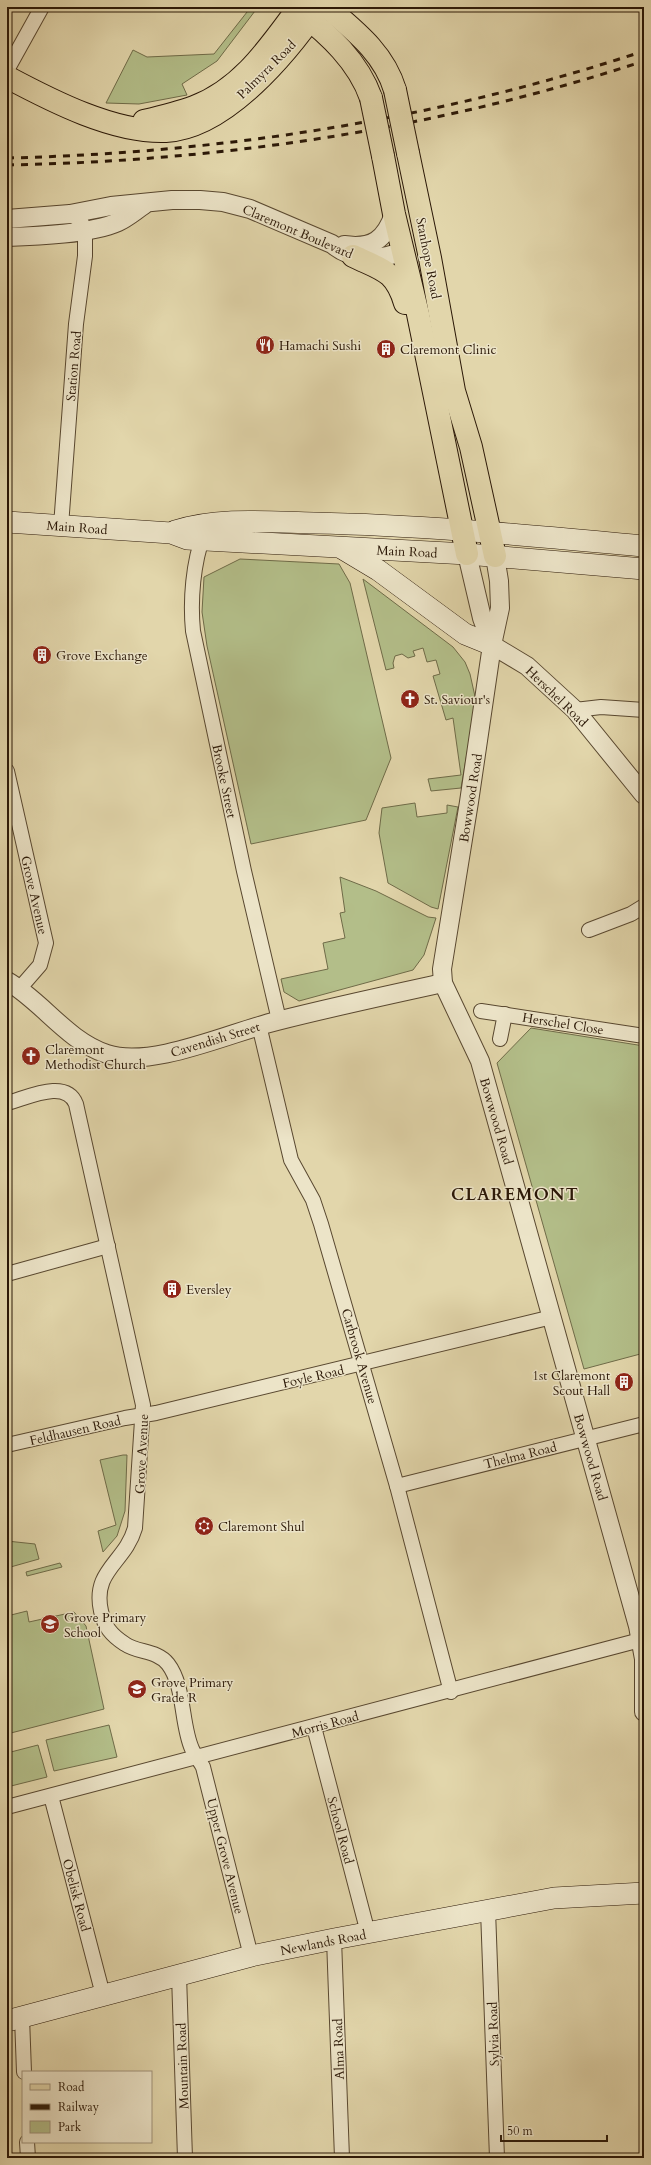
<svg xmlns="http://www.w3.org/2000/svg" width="651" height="2165" font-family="Cardo,serif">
	<rect width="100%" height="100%" fill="#e2d6ab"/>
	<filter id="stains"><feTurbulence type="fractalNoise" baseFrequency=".005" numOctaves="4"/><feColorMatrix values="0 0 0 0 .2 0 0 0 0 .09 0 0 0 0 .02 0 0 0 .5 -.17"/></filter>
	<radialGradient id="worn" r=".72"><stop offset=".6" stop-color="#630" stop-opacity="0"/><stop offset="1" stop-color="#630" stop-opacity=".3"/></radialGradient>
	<g fill="#b3be89" stroke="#6f6b48">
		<path d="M251,7H258L217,61L182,84L187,95L139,104L106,103L133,50L147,57L214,54Z"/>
		<path d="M240,559L339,564L350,583L391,758L366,820L251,844L207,646L202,612L204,577Z"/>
		<path d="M363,579L453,647L465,662L470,674L476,701L461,788L431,791L428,779L461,775L453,718L446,720L433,676L440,674L436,660L427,662L423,648L413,651L415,656L408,658L402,654L395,656L393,663L394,668L386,670Z"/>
		<path d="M415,803L417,817L447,813V805L458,807L438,909L431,907L388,883L379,833L382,808Z"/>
		<path d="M340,877L376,891L428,917L436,918L424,955L413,970L299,1001L284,992L281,979L328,969L323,943L345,938L340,913L345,912Z"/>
		<path d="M531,1028L644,1046V1353L584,1369L497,1063Z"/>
		<path d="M123,1455H127L125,1511L117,1536L103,1552L98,1531L116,1525L100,1460Z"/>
		<path d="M7,1541L35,1544L39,1559L7,1568Z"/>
		<path d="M60,1563L62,1567L27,1576L26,1572Z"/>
		<path d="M27,1611L29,1622L74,1612L86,1626L104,1709L7,1734V1616Z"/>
		<path d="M109,1725L117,1757L54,1771L46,1740Z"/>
		<path d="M38,1745L47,1777L7,1787V1753Z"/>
	</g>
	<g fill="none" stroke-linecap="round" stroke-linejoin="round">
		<defs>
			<g id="minor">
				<path d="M7,70L42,7"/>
				<path d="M61,526L76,324L85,256V230L81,221L70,214"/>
				<path d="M204,533C193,563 190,600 193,631L244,871L279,1020"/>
				<path d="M575,710L601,707L644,710"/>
				<path d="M7,771L46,943L40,965L20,988"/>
				<path d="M589,930L631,914L644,906"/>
				<path d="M481,1011L644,1036"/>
				<path d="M259,1025L291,1160L313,1200L321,1224L397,1486L451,1692"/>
				<path d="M500,1039L505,1014"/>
				<path d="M7,1103C27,1098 66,1078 76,1104L143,1405L135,1528C125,1563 92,1570 101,1611C104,1626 111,1635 125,1644C138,1653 157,1650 168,1664C185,1686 181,1725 192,1749C195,1756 200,1761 203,1767L251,1956"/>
				<path d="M7,1274L108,1246"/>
				<path d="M7,1445L125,1418L156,1413L552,1317"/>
				<path d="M397,1486L644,1424"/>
				<path d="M314,1727L368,1933"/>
				<path d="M51,1796L103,1995"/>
				<path d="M7,1807L644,1639"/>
				<path d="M488,1910L497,2158"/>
				<path d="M334,1939L342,2158"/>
				<path d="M179,1975L185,2158"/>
				<path d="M22,2017L24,2072"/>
				<path d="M27,2142L28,2158"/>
			</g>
			<g id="tertiary">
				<path d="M7,219L70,214L111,206L172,200H200L223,202L250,209L332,244C352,261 379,261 403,251"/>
				<path d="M7,237C37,236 91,234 118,222C127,218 135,211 144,205"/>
				<path d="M344,245C372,249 385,240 394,214"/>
				<path d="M467,554L482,618L492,645"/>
				<path d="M495,556L499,581L500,608L492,645L469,802L442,969L443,983L480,1061L638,1626L644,1659V1712"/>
				<path d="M492,645L527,666L575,710L644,795"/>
				<path d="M7,981C42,1001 67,1041 107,1054C152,1069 231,1032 277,1021C332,1007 388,995 443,983"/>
			</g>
			<g id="secondary">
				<path d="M7,522L171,533L187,539L467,554L644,569"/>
				<path d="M175,531C218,517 269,522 314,523C424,525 534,536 644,546"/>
				<path d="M343,549L378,570L465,634L492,645"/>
				<path d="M7,2021L251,1956L334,1939L554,1898L644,1893"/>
			</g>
			<g id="primary">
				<path d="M327,7C355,31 384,53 395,90"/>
				<path d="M299,11C329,35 358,61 371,98"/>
				<path d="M7,77C52,101 114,133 166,131C226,128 288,52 319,7"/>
				<path d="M144,121C161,117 178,113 194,107C242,89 270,46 299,7"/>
				<path d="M408,153L430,258L454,391L471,447L495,556"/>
				<path d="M383,156L394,214L418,314L467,554"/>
				<path d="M353,256C382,270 395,270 405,303"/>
			</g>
		</defs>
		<use href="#minor" stroke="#594830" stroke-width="16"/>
		<use href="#tertiary" stroke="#594830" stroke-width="20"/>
		<use href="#secondary" stroke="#2b1807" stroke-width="22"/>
		<use href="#primary" stroke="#2b1807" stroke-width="24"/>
		<use href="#minor" stroke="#ece4c8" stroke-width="14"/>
		<use href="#tertiary" stroke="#ece4c8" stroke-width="18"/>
		<use href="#secondary" stroke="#ece4c8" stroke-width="21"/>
		<use href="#primary" stroke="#e2d6ab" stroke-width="22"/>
		<g stroke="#2b1807" stroke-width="3" stroke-dasharray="7 7" stroke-linecap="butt">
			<path d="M7,158C223,153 439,119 644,51"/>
			<path d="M7,165C223,161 438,129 644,61"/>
		</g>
		<defs>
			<g id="primary-bridge">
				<path d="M395,90L408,153"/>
				<path d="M371,98L383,156"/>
			</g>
		</defs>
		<use href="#primary-bridge" stroke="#2b1807" stroke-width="24" stroke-linecap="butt"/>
		<use href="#primary-bridge" stroke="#e2d6ab" stroke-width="22"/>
	</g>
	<defs>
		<symbol id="restaurant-disc" viewBox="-11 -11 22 22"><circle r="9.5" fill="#8f2418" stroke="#ece4c8"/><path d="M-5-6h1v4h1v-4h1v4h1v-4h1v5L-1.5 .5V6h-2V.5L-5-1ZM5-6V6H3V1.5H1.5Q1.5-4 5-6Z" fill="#fff"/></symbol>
		<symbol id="building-disc" viewBox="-11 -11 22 22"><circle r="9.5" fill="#8f2418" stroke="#ece4c8"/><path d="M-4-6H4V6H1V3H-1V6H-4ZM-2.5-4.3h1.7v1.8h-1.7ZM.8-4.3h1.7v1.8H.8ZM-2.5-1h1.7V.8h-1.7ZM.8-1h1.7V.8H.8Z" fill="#fff"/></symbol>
		<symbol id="church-disc" viewBox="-11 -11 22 22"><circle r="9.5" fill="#8f2418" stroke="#ece4c8"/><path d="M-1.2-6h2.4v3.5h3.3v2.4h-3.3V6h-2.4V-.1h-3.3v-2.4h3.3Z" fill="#fff"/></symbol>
		<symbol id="synagogue-disc" viewBox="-11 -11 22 22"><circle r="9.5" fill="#8f2418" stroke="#ece4c8"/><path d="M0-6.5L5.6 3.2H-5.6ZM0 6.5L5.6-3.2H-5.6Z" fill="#fff"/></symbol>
		<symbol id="school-disc" viewBox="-11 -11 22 22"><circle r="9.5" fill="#8f2418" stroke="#ece4c8"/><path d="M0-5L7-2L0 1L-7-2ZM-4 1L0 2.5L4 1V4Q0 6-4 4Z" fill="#fff"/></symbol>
	</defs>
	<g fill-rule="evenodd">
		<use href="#restaurant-disc" x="254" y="334" width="22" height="22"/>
		<use href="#building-disc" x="375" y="338" width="22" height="22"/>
		<use href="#building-disc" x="31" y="644" width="22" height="22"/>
		<use href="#church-disc" x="399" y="688" width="22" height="22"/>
		<use href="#church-disc" x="20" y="1045" width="22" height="22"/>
		<use href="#building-disc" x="161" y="1278" width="22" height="22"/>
		<use href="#building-disc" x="613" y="1371" width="22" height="22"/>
		<use href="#synagogue-disc" x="193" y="1515" width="22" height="22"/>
		<use href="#school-disc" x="39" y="1613" width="22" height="22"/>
		<use href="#school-disc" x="126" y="1678" width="22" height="22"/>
	</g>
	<g text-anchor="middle" stroke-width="3" stroke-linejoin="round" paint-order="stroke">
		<g font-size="13" fill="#2b1807" stroke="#ece4c8">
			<text transform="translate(266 69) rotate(-45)" y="5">Palmyra Road</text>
			<text transform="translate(298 231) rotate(23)" y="5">Claremont Boulevard</text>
			<text transform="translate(429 258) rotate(79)" y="5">Stanhope Road</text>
			<text transform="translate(73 366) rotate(-85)" y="5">Station Road</text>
			<text transform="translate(77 527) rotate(4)" y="5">Main Road</text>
			<text transform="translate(407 551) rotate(3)" y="5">Main Road</text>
			<text transform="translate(557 696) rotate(44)" y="5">Herschel Road</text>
			<text transform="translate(225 781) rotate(78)" y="5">Brooke Street</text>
			<text transform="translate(470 798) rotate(-81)" y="5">Bowwood Road</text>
			<text transform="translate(35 895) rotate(77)" y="5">Grove Avenue</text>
			<text transform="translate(563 1023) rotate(9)" y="5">Herschel Close</text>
			<text transform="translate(215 1039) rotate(-17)" y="5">Cavendish Street</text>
			<text transform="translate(497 1121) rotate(74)" y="5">Bowwood Road</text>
			<text transform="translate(360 1356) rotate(74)" y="5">Carbrook Avenue</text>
			<text transform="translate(313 1376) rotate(-13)" y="5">Foyle Road</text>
			<text transform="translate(75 1430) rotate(-13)" y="5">Feldhausen Road</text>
			<text transform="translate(141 1454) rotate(-87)" y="5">Grove Avenue</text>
			<text transform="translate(520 1455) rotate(-14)" y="5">Thelma Road</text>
			<text transform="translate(591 1457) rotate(74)" y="5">Bowwood Road</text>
			<text transform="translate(325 1724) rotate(-15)" y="5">Morris Road</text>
			<text transform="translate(341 1830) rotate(75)" y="5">School Road</text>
			<text transform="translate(226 1856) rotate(76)" y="5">Upper Grove Avenue</text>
			<text transform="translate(77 1895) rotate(75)" y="5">Obelisk Road</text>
			<text transform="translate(323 1942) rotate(-11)" y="5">Newlands Road</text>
			<text transform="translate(493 2034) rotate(-92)" y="5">Sylvia Road</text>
			<text transform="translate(338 2049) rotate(-92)" y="5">Alma Road</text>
			<text transform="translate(182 2066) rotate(-92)" y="5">Mountain Road</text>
		</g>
		<g font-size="13" fill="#2b1807" stroke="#ece4c8" text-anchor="start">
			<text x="279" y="350">Hamachi Sushi</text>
			<text x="400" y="354">Claremont Clinic</text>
			<text x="56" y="660">Grove Exchange</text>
			<text x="424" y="704">St. Saviour's</text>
			<text x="45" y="1054">Claremont<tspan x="45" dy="15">Methodist Church</tspan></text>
			<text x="186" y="1294">Eversley</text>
			<text x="610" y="1380" text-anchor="end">1st Claremont<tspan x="610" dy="15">Scout Hall</tspan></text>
			<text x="218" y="1531">Claremont Shul</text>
			<text x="64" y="1622">Grove Primary<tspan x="64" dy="15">School</tspan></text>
			<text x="151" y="1687">Grove Primary<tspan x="151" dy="15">Grade R</tspan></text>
		</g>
		<g font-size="17" font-weight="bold" letter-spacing="1" fill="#2b1807" stroke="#ece4c8">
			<text x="515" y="1200">CLAREMONT</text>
		</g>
	</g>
	<rect width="651" height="2165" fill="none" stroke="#e2d6ab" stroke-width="24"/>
	<rect x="8" y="8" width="635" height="2149" fill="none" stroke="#2b1807" stroke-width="2"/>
	<rect x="12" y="12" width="627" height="2141" fill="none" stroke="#2b1807"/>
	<rect x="22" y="2071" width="130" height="72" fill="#ece4c8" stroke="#9f927b"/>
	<rect x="30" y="2084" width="20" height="6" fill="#e2d6ab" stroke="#9f927b"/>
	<text x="58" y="2091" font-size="12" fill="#2b1807">Road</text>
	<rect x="30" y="2104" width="20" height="6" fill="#2b1807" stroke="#9f927b"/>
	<text x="58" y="2111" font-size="12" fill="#2b1807">Railway</text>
	<rect x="30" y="2121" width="20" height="12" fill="#b3be89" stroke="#9f927b"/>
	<text x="58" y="2131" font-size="12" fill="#2b1807">Park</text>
	<path d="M501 2135v6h106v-6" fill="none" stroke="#2b1807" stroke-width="2"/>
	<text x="507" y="2135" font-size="12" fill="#2b1807" stroke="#ece4c8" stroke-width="3" paint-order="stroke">50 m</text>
	<rect width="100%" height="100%" filter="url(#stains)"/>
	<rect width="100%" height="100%" fill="url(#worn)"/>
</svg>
